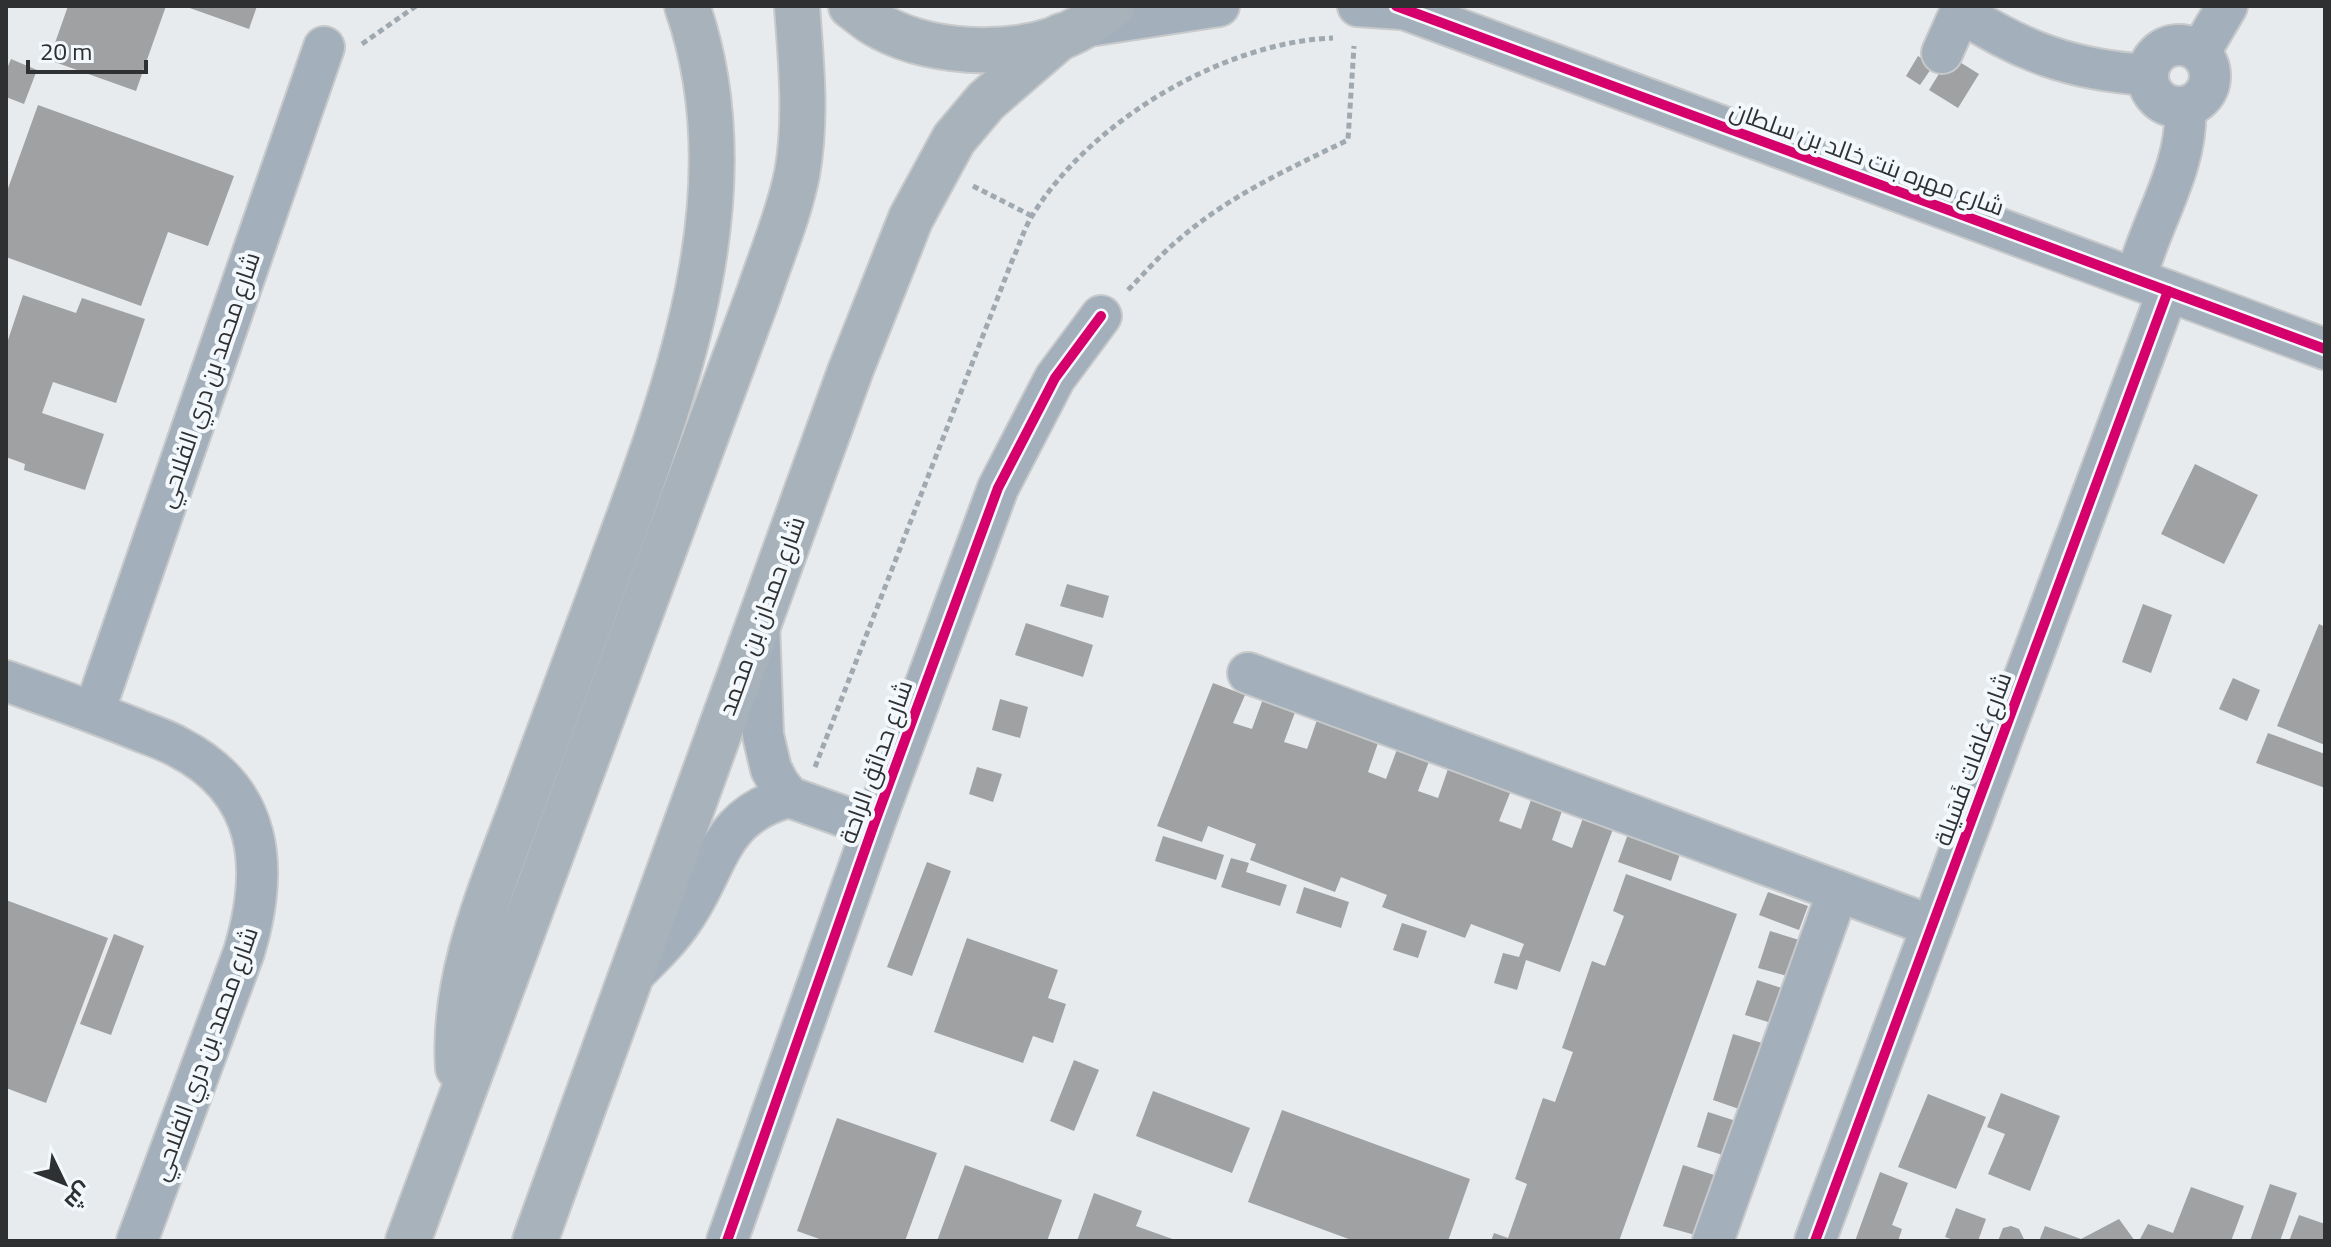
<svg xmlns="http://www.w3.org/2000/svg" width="2331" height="1247" font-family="Georgia,Cairo,serif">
	<rect width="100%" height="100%" fill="#e8ebed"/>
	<g fill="#9fa1a3">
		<path d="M68,6H166L136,91L49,60Z"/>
		<path d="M184,6H257L249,29Z"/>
		<path d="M1918,56L1933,66L1920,85L1906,76Z"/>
		<path d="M1950,56L1979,74L1958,108L1929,90Z"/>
		<path d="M11,59L37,70L24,104L6,97V71Z"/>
		<path d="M38,105L234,176L208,246L168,232L141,306L6,257V194Z"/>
		<path d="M23,295L76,313L82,298L145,319L116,403L53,382L42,413L104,434L85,490L24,470L25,464L6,457V346Z"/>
		<path d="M2195,464L2258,495L2224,564L2161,534Z"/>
		<path d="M1067,584L1109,596L1103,618L1060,606Z"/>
		<path d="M2143,604L2172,615L2151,673L2122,662Z"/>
		<path d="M1026,623L1093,645L1083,677L1015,655Z"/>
		<path d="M2319,624L2325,627V745L2277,726Z"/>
		<path d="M2233,678L2260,690L2247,721L2219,709Z"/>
		<path d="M1213,683L1245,695L1233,723L1252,729L1264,696L1297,707L1284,742L1307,749L1317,720L1378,743L1368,772L1386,779L1399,744L1431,756L1418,791L1438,798L1448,769L1510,793L1499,821L1521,829L1533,794L1564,805L1552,840L1572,848L1583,818L1613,829L1560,972L1526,960L1517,990L1494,983L1503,953L1519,957L1524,944L1471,924L1465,938L1382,907L1387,895L1341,877L1335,892L1250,860L1256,844L1208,826L1202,842L1157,826Z"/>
		<path d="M1000,699L1028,707L1020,738L992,730Z"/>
		<path d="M2268,733L2325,754V788L2256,763Z"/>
		<path d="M977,767L1002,774L993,802L969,794Z"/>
		<path d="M1628,834L1681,851L1671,881L1618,862Z"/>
		<path d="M1163,836L1224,855L1216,880L1155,861Z"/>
		<path d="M1231,858L1249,863L1246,872L1287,885L1280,906L1221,887Z"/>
		<path d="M927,862L951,871L912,976L887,967Z"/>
		<path d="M1626,874L1737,914L1619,1241H1491L1494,1233L1508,1238L1527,1184L1515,1179L1543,1098L1555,1102L1573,1052L1562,1048L1592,961L1605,966L1624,916L1613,911Z"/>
		<path d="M1304,887L1349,902L1341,928L1296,913Z"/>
		<path d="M1768,892L1808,906L1799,930L1759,915Z"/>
		<path d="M6,900L108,938L46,1103L6,1088Z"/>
		<path d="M1402,923L1427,931L1418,958L1393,950Z"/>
		<path d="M1770,931L1799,940L1787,976L1758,968Z"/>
		<path d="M114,934L144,946L111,1035L80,1024Z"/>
		<path d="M967,938L1058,970L1048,998L1066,1004L1053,1043L1033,1036L1023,1063L934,1032Z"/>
		<path d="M1757,980L1785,989L1775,1024L1745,1015Z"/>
		<path d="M1733,1034L1762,1043L1742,1110L1713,1100Z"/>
		<path d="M1074,1060L1099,1070L1074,1131L1050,1121Z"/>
		<path d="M1153,1091L1250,1128L1232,1173L1136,1136Z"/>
		<path d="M2001,1093L2060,1116L2030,1191L1988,1174L2005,1134L1987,1127Z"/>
		<path d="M1928,1094L1986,1117L1956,1189L1898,1167Z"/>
		<path d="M1282,1110L1470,1179L1448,1241H1354L1248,1202Z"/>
		<path d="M1708,1112L1736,1121L1726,1156L1697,1147Z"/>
		<path d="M837,1118L937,1153L905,1241H825L797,1231Z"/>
		<path d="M965,1165L1062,1200L1047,1241H937Z"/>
		<path d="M1683,1165L1714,1175L1695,1235L1663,1226Z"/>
		<path d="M1880,1172L1908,1183L1892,1225L1902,1229L1898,1241H1855Z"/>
		<path d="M2270,1184L2297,1193L2280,1241H2250Z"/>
		<path d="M2191,1187L2244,1206L2231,1241H2139L2148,1224L2173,1233Z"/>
		<path d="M1094,1193L1142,1211L1136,1226L1178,1241H1077Z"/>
		<path d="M1956,1208L1986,1219L1978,1241H1956L1945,1237Z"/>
		<path d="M2299,1215L2325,1224V1241H2289Z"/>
		<path d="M2119,1219L2135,1241H2039L2045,1226L2081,1239Z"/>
		<path d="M2011,1226L2019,1229L2025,1241H1998L2003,1228Z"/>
	</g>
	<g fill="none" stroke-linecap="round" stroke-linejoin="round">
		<defs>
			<g id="minor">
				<path d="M1358,6L1401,9"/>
				<path d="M1396,6L2325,349"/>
				<path d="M1961,12C2022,52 2073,70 2147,75"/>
				<path d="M1082,27L1219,6"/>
				<circle cx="2179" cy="76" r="31"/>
				<path d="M2200,52L2227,6"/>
				<path d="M1942,53L1963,6"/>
				<path d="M2136,279C2150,222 2189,167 2185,107"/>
				<path d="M759,624L763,735L771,769L779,784L789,797L873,827"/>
				<path d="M1248,673L1932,926"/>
				<path d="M6,681C48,696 91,711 133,728C147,734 164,739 178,747C264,791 269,869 244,952L137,1241"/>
				<path d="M94,712L324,47"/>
				<path d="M633,975C651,957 669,940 683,919C720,866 717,816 789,797"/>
				<path d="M727,1241L873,827L998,488L1055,378L1101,316"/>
				<path d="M1713,1241L1838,891"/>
				<path d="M1815,1241L2168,291"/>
			</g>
			<g id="major">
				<path d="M851,6C861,13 870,22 881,27C937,57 1027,59 1082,27C1093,21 1102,13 1112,6"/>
				<path d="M458,1068C452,977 491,890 522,806C552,725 582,644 612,563C677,388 752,191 687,6"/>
				<path d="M408,1241L759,293C772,254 789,214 797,174C807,119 801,61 797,6"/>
				<path d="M535,1241L851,369L911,218L954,139L986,101L1061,36"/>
			</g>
		</defs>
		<use href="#minor" stroke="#c7c9cb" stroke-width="44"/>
		<use href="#major" stroke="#c7c9cb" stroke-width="48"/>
		<g stroke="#a0a9b0" stroke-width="5" stroke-dasharray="6 4" stroke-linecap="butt">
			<path d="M362,44L416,6"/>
			<path d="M973,186L1032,216"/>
			<path d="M1128,290C1144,274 1159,256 1177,241C1227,197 1288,169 1348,140L1354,46"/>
			<path d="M815,767L1012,261C1019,246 1024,229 1032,216C1089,122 1223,42 1333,38"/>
		</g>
		<use href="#minor" stroke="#a3b0bb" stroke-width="40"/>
		<use href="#major" stroke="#a7b2ba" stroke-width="44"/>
		<defs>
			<g id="cycleway">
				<path d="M1396,6L2325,349"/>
				<path d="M727,1241L873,827L998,488L1055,378L1101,316"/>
				<path d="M1815,1241L2168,291"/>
			</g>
		</defs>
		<use href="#cycleway" stroke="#f3f8fc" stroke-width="15"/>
		<use href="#cycleway" stroke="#d6006c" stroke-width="10"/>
	</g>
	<g text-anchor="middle" stroke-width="8" stroke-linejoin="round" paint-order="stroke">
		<g font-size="24" fill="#2e3032" stroke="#f3f8fc">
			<text transform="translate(1867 159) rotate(20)" y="8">شارع مهره بنت خالد بن سلطان</text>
			<text transform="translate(209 380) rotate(-71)" y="8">شارع محمد بن دري الفلاحي</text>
			<text transform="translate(762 616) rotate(-70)" y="8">شارع حمدان بن محمد</text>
			<text transform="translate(1973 759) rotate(-70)" y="8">شارع غافات فَسَيلة</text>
			<text transform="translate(876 762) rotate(-70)" y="8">شارع حدائق الراحة</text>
			<text transform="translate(205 1054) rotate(-70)" y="8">شارع محمد بن دري الفلاحي</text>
		</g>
	</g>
	<rect width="2331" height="1247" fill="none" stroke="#2e3032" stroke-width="16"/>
	<g transform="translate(64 1183) rotate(133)" stroke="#f3f8fc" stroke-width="6" paint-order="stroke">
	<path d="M0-6L14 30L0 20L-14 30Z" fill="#2e3032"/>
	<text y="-12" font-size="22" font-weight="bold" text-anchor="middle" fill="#2e3032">ش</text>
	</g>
	<path d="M28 60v12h118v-12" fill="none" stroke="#2e3032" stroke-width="4"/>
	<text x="40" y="60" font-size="24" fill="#2e3032" stroke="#f3f8fc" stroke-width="6" paint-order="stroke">20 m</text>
</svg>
